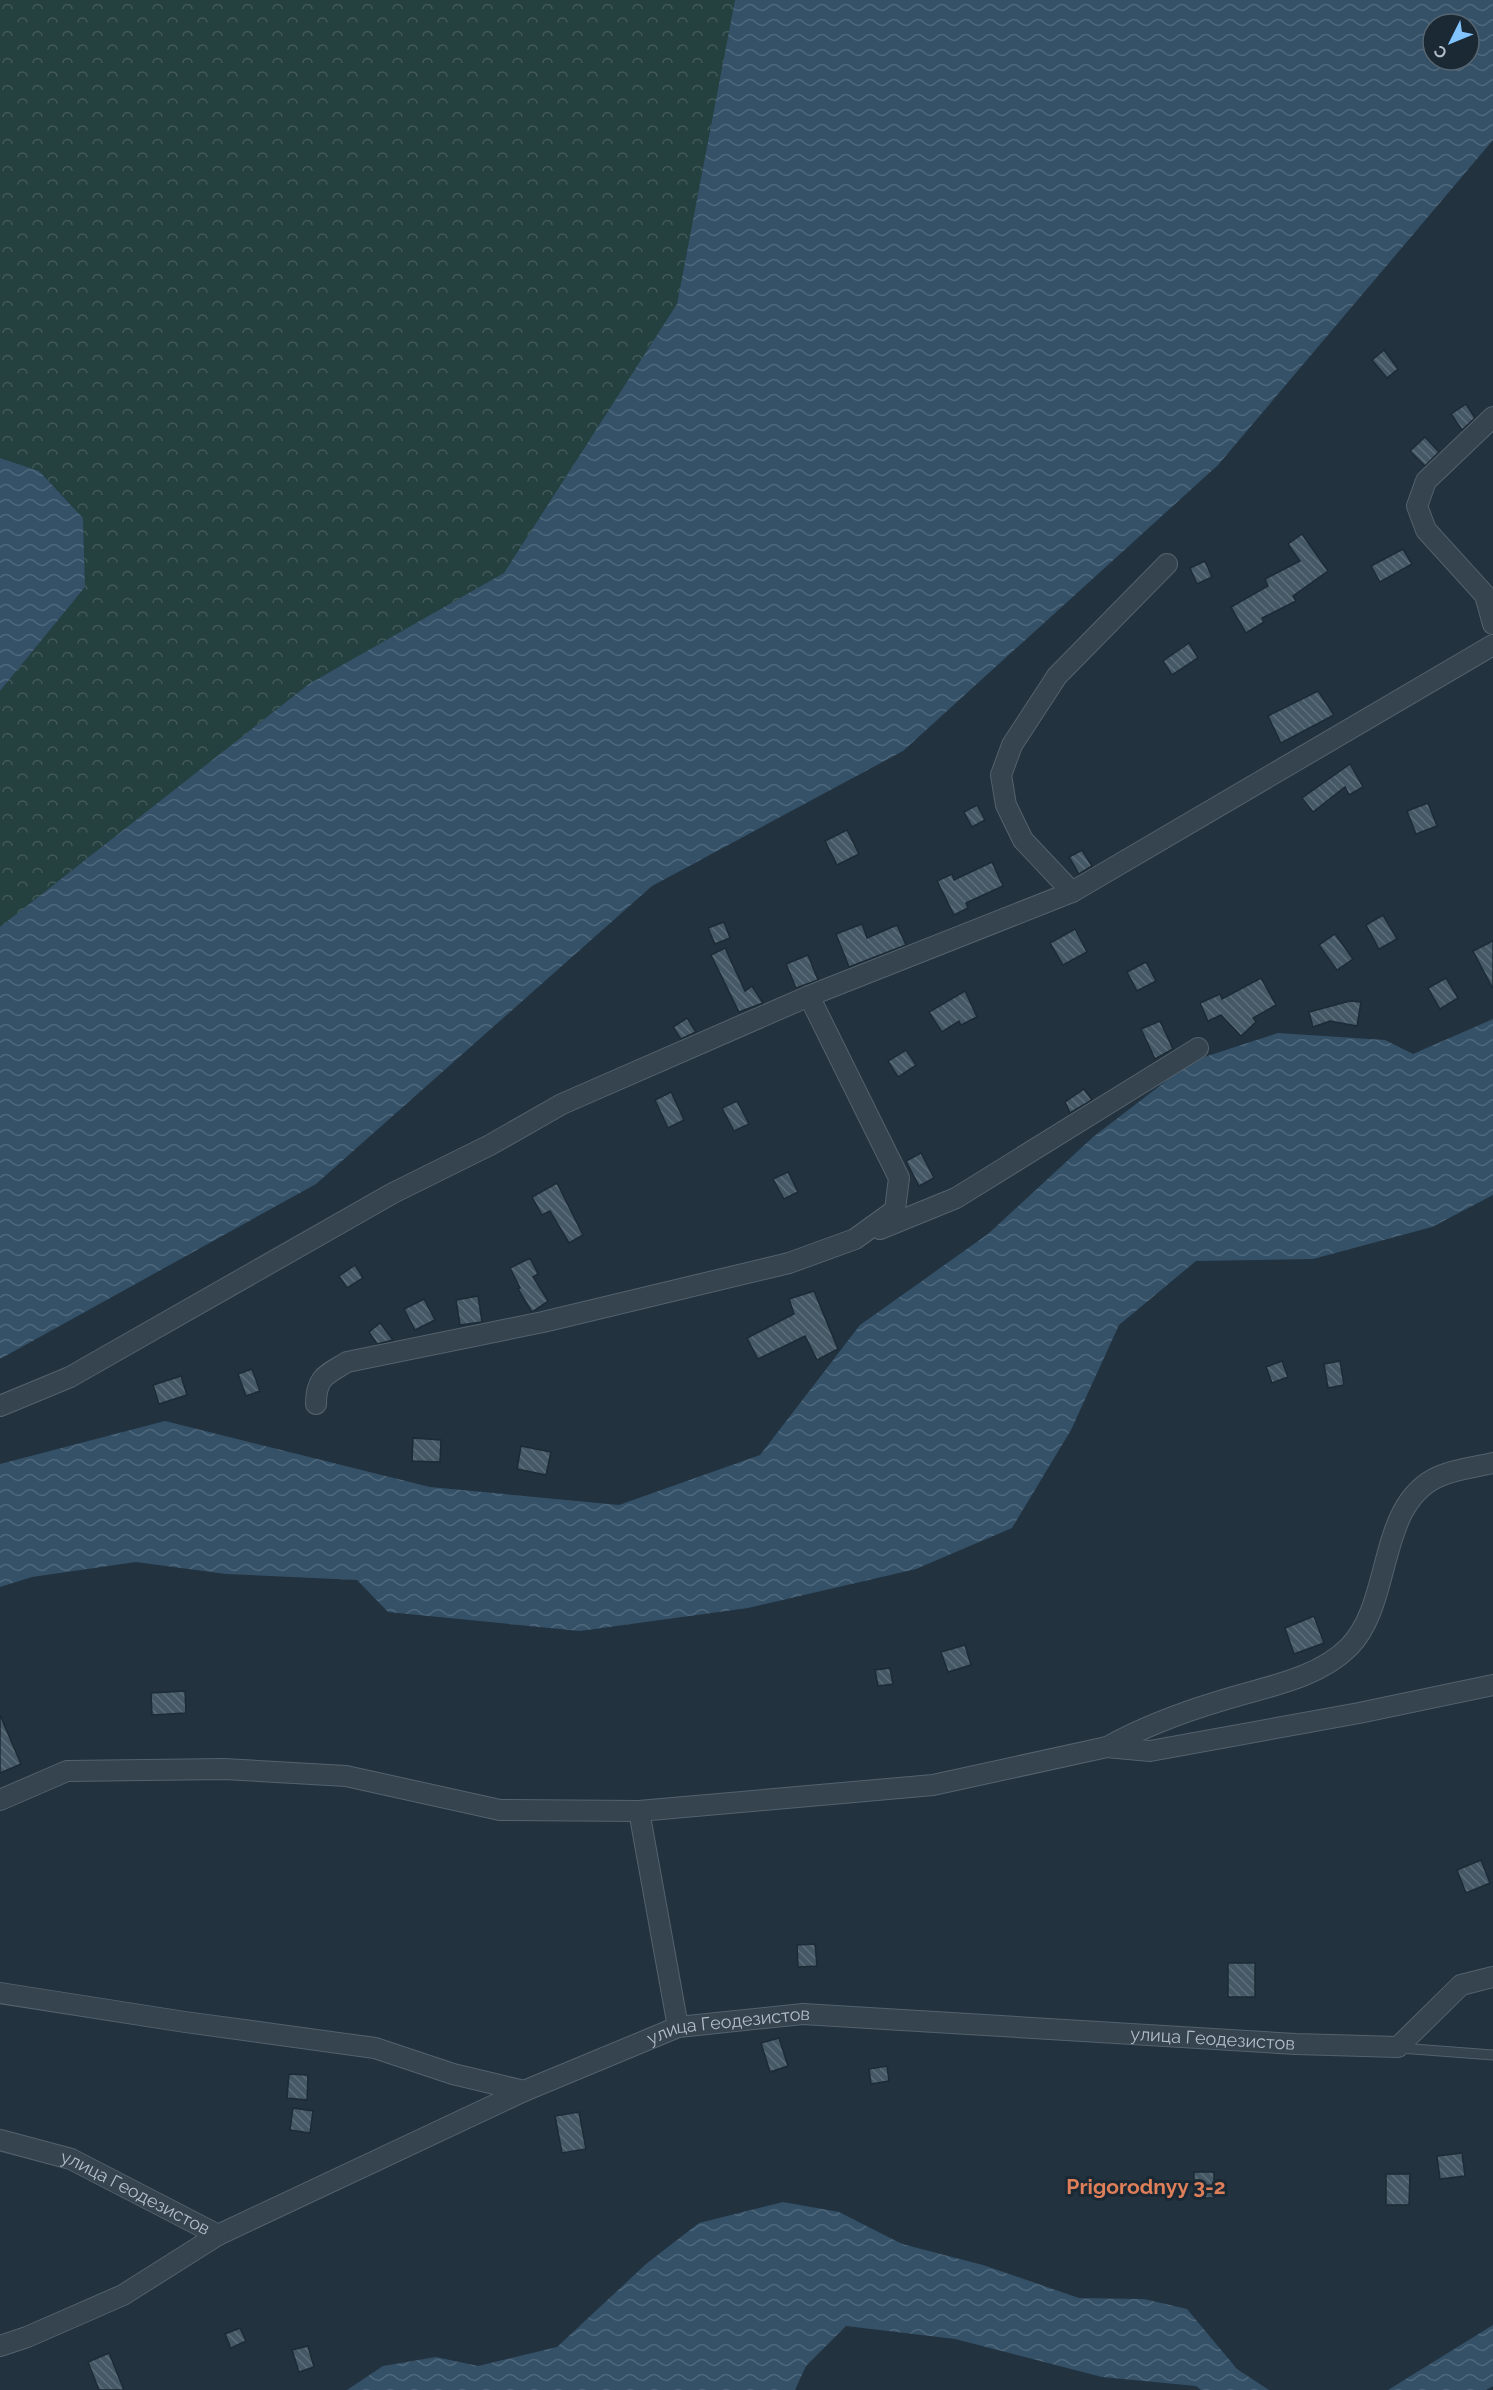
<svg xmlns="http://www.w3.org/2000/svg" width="1493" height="2390" font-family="Raleway,sans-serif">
	<defs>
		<pattern id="forest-crowns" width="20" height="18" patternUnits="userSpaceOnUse" patternTransform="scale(1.5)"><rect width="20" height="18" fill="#24403f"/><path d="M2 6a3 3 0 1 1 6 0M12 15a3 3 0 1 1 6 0" fill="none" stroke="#415a59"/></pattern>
		<pattern id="water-waves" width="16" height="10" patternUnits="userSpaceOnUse" patternTransform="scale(1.5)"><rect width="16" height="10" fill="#345168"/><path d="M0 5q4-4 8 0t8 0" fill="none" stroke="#4f687c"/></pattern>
		<pattern id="building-back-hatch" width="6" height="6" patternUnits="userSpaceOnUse" patternTransform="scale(1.5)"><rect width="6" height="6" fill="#455865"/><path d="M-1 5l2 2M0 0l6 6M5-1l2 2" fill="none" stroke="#5d6e7a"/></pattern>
	</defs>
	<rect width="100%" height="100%" fill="#22323f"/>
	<path fill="url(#forest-crowns)" d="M0,0H736L677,304L594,555L0,943V691L85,587L83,518L39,471L0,458Z"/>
	<g fill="url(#water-waves)" fill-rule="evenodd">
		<path d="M735,0H1493V140L1218,465L903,751L652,886L316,1184L0,1359V927L309,684L504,573L677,304ZM1433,24H1469V60H1433Z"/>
		<path d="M0,458L39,471L83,518L85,587L0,691Z"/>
		<path d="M1493,1019V1195L1432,1227L1313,1259L1196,1261L1119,1325L1071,1430L1012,1528L916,1569L748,1608L580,1631L388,1612L357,1580L226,1574L136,1562L32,1577L0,1587V1464L165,1421L430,1487L619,1505L760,1455L860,1325L988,1234L1093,1137L1192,1061L1278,1033L1385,1040L1413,1054Z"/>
		<path d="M783,2202L839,2212L902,2244L983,2265L1079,2298L1144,2299L1187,2309L1237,2369L1269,2390H1201L1196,2386L1102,2377L955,2339L846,2326L806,2366L795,2390H347L383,2366L436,2357L478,2366L557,2347L646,2264L699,2223Z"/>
		<path d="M1493,2325V2386L1486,2390H1388Z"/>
	</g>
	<g fill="url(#building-back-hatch)" stroke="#1d2b36" stroke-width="1.5">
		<path d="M1384,350L1398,369L1387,378L1372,360Z"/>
		<path d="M1466,404L1475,418L1462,430L1451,414Z"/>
		<path d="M1425,437L1439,452L1425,466L1410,451Z"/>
		<path d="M1302,534L1328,571L1293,596L1296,601L1262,618L1264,622L1246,633L1231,607L1268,586L1265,579L1300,561L1288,544Z"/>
		<path d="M1403,549L1412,564L1380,582L1371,566Z"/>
		<path d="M1205,561L1212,577L1197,584L1190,568Z"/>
		<path d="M1189,643L1198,658L1172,675L1163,661Z"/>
		<path d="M1318,691L1334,715L1281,743L1268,716Z"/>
		<path d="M1350,764L1363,787L1349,795L1345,787L1313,812L1302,798Z"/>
		<path d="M1428,803L1437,826L1416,834L1407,811Z"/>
		<path d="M977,805L985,820L972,827L964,812Z"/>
		<path d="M847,830L859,854L837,865L825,841Z"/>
		<path d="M1082,850L1092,866L1079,874L1069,857Z"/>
		<path d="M992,862L1003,886L966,903L968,908L954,915L937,881L952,874L954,880Z"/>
		<path d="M1383,915L1397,939L1379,949L1366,925Z"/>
		<path d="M724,922L730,938L715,944L708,928Z"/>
		<path d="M862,924L867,938L897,925L906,945L849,967L836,934Z"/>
		<path d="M1075,929L1087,952L1063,965L1050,943Z"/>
		<path d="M1335,934L1353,959L1337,970L1319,945Z"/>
		<path d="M1493,941V989L1473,951Z"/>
		<path d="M725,948L745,991L752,986L763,1003L739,1012L711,955Z"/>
		<path d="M808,955L818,980L796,988L786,964Z"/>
		<path d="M1146,962L1156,981L1137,991L1127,972Z"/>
		<path d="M1261,978L1276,1005L1253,1018L1256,1022L1241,1036L1221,1015L1208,1021L1200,1003L1220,994L1222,999Z"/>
		<path d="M1446,978L1458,998L1440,1009L1428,988Z"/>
		<path d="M965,991L977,1017L961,1025L959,1021L942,1032L929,1012Z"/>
		<path d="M1350,1001L1361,1002L1357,1026L1330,1021L1313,1027L1309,1012Z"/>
		<path d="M687,1018L696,1032L681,1039L673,1027Z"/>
		<path d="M1160,1021L1173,1049L1155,1059L1141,1029Z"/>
		<path d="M906,1050L916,1065L898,1077L888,1061Z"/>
		<path d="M1084,1089L1092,1100L1070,1113L1065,1102Z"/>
		<path d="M671,1092L684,1120L668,1128L655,1100Z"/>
		<path d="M737,1101L749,1124L734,1131L722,1108Z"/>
		<path d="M921,1153L934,1178L919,1186L906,1161Z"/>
		<path d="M788,1172L798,1192L784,1199L773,1179Z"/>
		<path d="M557,1183L583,1235L569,1243L550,1211L542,1215L532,1197Z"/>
		<path d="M530,1258L538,1274L533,1277L548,1301L532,1312L518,1289L520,1288L510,1268Z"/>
		<path d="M355,1265L363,1278L347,1288L339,1276Z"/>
		<path d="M814,1291L838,1349L817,1360L805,1336L758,1359L747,1338L794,1314L789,1299Z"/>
		<path d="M478,1296L482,1322L460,1325L456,1300Z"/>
		<path d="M424,1299L435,1320L415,1330L404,1309Z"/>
		<path d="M380,1323L393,1340L377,1344L369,1332Z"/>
		<path d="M1282,1361L1288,1377L1272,1383L1266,1367Z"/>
		<path d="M1340,1361L1344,1385L1328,1388L1324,1364Z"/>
		<path d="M252,1369L260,1391L246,1396L238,1374Z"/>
		<path d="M181,1376L187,1395L159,1404L153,1385Z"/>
		<path d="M413,1438L441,1440L440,1462L412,1461Z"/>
		<path d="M521,1446L551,1452L546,1475L517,1469Z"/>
		<path d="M1314,1616L1324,1643L1294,1654L1285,1628Z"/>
		<path d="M965,1645L971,1665L948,1672L941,1652Z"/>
		<path d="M890,1668L893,1684L878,1686L875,1670Z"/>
		<path d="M185,1691L186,1713L152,1715L151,1693Z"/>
		<path d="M0,1715L21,1764L0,1773Z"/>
		<path d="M1481,1860L1490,1883L1466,1893L1457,1870Z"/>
		<path d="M815,1944L817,1966L798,1967L797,1945Z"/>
		<rect x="1228" y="1963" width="27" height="34"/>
		<path d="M779,2038L788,2066L770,2072L761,2043Z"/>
		<path d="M887,2066L889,2081L871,2084L869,2069Z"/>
		<path d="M289,2074L308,2075L307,2100L287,2098Z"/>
		<path d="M293,2108L313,2111L310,2133L290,2130Z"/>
		<path d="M579,2112L586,2149L562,2153L555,2116Z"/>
		<path d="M1462,2153L1465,2176L1440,2179L1437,2156Z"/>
		<rect x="1194" y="2172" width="20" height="26"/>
		<path d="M1386,2174H1410L1409,2205H1386Z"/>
		<path d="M240,2328L246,2341L231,2348L225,2334Z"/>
		<path d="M308,2346L314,2367L299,2372L292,2350Z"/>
		<path d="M109,2353L124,2390H99L88,2362Z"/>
	</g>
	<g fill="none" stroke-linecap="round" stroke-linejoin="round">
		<defs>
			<path id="lane" d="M1400,2048L1493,2055"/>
			<g id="street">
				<path d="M1493,417L1426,481L1417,506L1426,530L1485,595L1493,624"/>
				<path d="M1072,892L1023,840L1006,805L1001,775L1012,745L1057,676L1167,564"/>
				<path d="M880,1229L956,1198L1198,1048"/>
				<path d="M316,1404C316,1377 326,1375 347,1362L543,1322L789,1263L855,1239L895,1210L899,1178L809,996"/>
				<path d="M0,1406L70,1377L393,1193L490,1145L562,1104L809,996L1072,892L1493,645"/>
				<path d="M1107,1747C1143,1727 1180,1713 1220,1701C1263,1687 1316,1680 1349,1647C1394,1601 1376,1503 1440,1476C1456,1469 1476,1467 1493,1463"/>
				<path d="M0,1800L67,1771L224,1769L346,1776L500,1810L639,1811L933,1785L1107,1747L1150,1751L1359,1713L1493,1685"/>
				<path d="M639,1811L678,2027"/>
				<path d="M0,1993L185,2022L375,2048L453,2074L524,2091"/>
				<path id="s1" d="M0,2140L71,2159L218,2235L524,2091L678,2027L803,2014L1296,2044L1398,2047L1461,1985L1493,1977"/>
				<path d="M0,2346L27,2337L123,2295L218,2235"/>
			</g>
		</defs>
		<use href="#lane" stroke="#54626d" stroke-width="11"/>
		<use href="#street" stroke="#54626d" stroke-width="22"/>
		<use href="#lane" stroke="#36444f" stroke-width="9"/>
		<use href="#street" stroke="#36444f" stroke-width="20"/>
	</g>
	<g text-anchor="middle" stroke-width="6" stroke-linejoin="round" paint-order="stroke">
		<g font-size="18" fill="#b2bfca" stroke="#1b2934">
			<text dy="6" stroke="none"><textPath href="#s1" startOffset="794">улица Геодезистов</textPath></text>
			<text dy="6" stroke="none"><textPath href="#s1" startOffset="1280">улица Геодезистов</textPath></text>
			<text dy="6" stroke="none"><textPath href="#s1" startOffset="146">улица Геодезистов</textPath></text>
		</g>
		<g font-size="21" font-weight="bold" fill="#de7f59" stroke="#1b2934">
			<text x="1146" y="2194">Prigorodnyy 3-2</text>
		</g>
	</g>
	<g transform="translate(1451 42) rotate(227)"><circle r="28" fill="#1b2934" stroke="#576570" stroke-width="1.5"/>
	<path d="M0-4.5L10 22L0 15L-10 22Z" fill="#82c4ff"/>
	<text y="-9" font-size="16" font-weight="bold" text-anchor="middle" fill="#b2bfca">С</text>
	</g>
</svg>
